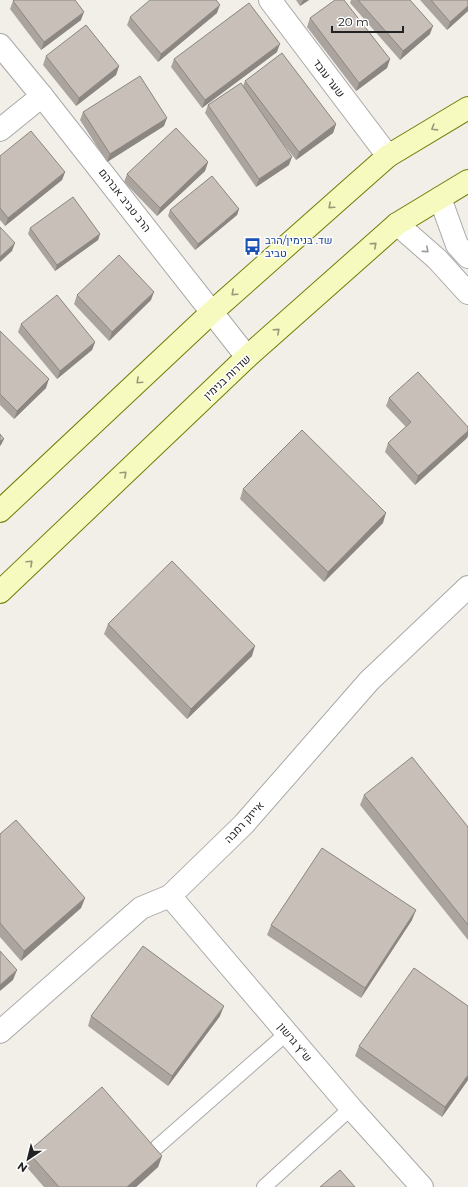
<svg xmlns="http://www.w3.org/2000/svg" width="468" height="1187" font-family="Montserrat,Heebo,sans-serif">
	<rect width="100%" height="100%" fill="#f2efe9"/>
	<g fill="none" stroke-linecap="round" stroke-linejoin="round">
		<defs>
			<g id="service">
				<path d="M157,1147L287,1033"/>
				<path d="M264,1187L351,1108"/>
			</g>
			<g id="minor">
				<path d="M270,0L388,156"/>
				<path d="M0,45L42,96L247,357"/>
				<path d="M0,130L42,96"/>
				<path d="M440,198L457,245L468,257"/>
				<path d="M397,224L437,259L468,293"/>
				<path d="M170,896L351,1108L422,1187"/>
				<path d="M0,1032L141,908L170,896L244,824L369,681L468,587"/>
			</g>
			<g id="secondary">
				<path d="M0,511L212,312L345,194L388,156L468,108"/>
				<path d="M0,592L247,357L397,224L468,181"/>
			</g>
		</defs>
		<use href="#service" stroke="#a9a9a9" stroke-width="16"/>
		<use href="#minor" stroke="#a9a9a9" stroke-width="24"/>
		<use href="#secondary" stroke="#707d05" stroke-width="24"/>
		<use href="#service" stroke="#fff" stroke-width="14"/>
		<use href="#minor" stroke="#fff" stroke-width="22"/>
		<use href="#secondary" stroke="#f7fabf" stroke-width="22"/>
	</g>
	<g fill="#aba49e">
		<path d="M296,0H309L300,6Z"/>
		<path d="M351,0H410L430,34L400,60L350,3Z"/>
		<path d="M420,0H468V11L447,30Z"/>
		<path d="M13,1L81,20L41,50L10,9Z"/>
		<path d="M217,13L158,62L127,25L130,17Z"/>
		<path d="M310,18L390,59L387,68L356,91L307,27Z"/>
		<path d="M277,52L202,108L171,67L174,59Z"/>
		<path d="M46,56L119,66L116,75L76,106L43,65Z"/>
		<path d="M245,81L336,124L333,133L296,160L278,137L289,165L256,187L205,113L208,105L243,86Z"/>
		<path d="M83,112L164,126L107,162L80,120Z"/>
		<path d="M0,156L65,172L62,180L5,226L0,220Z"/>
		<path d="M208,162L205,171L157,216L124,182L127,174Z"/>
		<path d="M239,209L237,215L195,250L168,216L170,210Z"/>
		<path d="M30,228L100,234L98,240L55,271L28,234Z"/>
		<path d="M77,295L151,300L109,341L74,304Z"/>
		<path d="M21,324L95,342L92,350L57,379L18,332Z"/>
		<path d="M0,331L46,388L14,419L0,405Z"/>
		<path d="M389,398L468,427V435L467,438L415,485L385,452L388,443L406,427L386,406Z"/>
		<path d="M243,489L383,523L324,582L240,499Z"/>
		<path d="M108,624L252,656L187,719L104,634Z"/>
		<path d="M364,795L468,827V940L360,805Z"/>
		<path d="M0,834L85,898L81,908L21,961L0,937Z"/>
		<path d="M412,920L361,998L267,935L271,925Z"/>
		<path d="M91,1016H220L168,1086L88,1026Z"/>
		<path d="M359,1046L468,1080L442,1117L355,1056Z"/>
		<path d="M28,1152L162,1156L158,1167L136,1187H44L24,1164Z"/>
	</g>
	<g fill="#8b8681">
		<path d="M303,0H309L300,6Z"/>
		<path d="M220,5L217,13L158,62L161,54Z"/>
		<path d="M468,6V11L447,30L450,22Z"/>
		<path d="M84,12L81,20L41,50L44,42Z"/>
		<path d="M433,26L430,34L400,60L403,51Z"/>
		<path d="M280,44L277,52L202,108L205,100Z"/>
		<path d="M390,59L387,68L356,91L359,83Z"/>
		<path d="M119,66L116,75L76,106L79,98Z"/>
		<path d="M167,118L164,126L107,162L110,154Z"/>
		<path d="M336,124L333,133L296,160L299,152Z"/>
		<path d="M292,157L289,165L256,187L259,179Z"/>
		<path d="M208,162L205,171L157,216L160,208Z"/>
		<path d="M65,172L62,180L5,226L8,218Z"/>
		<path d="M239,209L237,215L195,250L198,244Z"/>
		<path d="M100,234L98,240L55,271L57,265Z"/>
		<path d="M15,243L12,251L0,262V257Z"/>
		<path d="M154,292L151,300L109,341L112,332Z"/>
		<path d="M95,342L92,350L57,379L60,371Z"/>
		<path d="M49,379L46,388L14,419L17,411Z"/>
		<path d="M468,431V435L467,438L415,485L418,476Z"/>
		<path d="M4,439L1,445L0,446V441Z"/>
		<path d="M386,513L383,523L324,582L328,572Z"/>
		<path d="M255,646L252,656L187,719L191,709Z"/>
		<path d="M85,898L81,908L21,961L24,951Z"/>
		<path d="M416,910L412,920L361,998L365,988Z"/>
		<path d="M17,970L13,980L0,991V985Z"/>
		<path d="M224,1006L220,1016L168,1086L172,1076Z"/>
		<path d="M468,1075V1080L442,1117L445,1107Z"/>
		<path d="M162,1156L158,1167L136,1187H127Z"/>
	</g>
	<g fill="#c7bfb8" stroke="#8b8681">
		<path d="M14,0H75L84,12L44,42L13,1Z"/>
		<path d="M150,0H216L220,5L161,54L130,17Z"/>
		<path d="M335,0H344L390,59L359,83L310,18Z"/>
		<path d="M358,0H410L433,26L403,51Z"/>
		<path d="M431,0H468V6L450,22Z"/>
		<path d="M249,3L280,44L205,100L174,59Z"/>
		<path d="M86,25L119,66L79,98L46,56Z"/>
		<path d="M282,53L336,124L299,152L245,81Z"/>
		<path d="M140,76L167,118L110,154L83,112Z"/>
		<path d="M241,83L292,157L259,179L208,105Z"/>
		<path d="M176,128L208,162L160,208L127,174Z"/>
		<path d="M31,131L65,172L8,218L0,208V156Z"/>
		<path d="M212,176L239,209L198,244L170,210Z"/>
		<path d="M73,197L100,234L57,265L30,228Z"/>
		<path d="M0,227L15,243L0,257Z"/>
		<path d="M119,255L154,292L112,332L77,295Z"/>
		<path d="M57,295L95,342L60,371L21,324Z"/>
		<path d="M0,331L49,379L17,411L0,394Z"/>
		<path d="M418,372L468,427V431L418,476L388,443L411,422L389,398Z"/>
		<path d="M302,430L386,513L328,572L243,489Z"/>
		<path d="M0,434L4,439L0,441Z"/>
		<path d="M172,561L255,646L191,709L108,624Z"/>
		<path d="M412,757L468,827V925L364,795Z"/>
		<path d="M16,820L85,898L24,951L0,923V834Z"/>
		<path d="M322,848L416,910L365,988L271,925Z"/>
		<path d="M143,946L224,1006L172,1076L91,1016Z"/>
		<path d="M0,951L17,970L0,985Z"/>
		<path d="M414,968L468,1006V1075L445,1107L359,1046Z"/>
		<path d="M102,1087L162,1156L127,1187H59L28,1152Z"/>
		<path d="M340,1170L355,1187H320Z"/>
	</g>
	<defs><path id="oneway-chevron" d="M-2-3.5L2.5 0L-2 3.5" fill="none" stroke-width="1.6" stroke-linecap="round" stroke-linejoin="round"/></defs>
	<g stroke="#979978">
		<use href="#oneway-chevron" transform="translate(434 128) rotate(148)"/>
		<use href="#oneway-chevron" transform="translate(331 206) rotate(138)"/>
		<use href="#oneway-chevron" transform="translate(374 245) rotate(-42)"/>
		<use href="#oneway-chevron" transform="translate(234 293) rotate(138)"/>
		<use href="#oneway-chevron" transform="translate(277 331) rotate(-42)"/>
		<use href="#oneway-chevron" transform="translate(139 381) rotate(137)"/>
		<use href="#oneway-chevron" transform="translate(124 474) rotate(-43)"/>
		<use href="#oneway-chevron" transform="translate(30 563) rotate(-43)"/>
	</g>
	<use stroke="#9c9c9c" href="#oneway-chevron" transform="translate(426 250) rotate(41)"/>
	<defs>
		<symbol id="bus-bare" viewBox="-9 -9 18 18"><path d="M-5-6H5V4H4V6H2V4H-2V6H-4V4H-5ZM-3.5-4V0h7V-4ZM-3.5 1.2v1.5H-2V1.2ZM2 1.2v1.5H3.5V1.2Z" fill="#1a4fb4" stroke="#fff" stroke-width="2.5" paint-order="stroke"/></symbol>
	</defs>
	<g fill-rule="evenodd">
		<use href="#bus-bare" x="240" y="234" width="25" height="25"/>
	</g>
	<g text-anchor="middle" stroke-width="3" stroke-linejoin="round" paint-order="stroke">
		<g font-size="11" fill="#222" stroke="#fff">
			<text transform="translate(329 78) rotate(53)" y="4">שער עובד</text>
			<text transform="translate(125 200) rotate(52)" y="4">הרב טביב אברהם</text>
			<text transform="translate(227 377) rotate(-43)" y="4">שדרות בנימין</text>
			<text transform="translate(244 822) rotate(-47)" y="4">אייזק רמבה</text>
			<text transform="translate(295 1042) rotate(50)" y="4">ש"ץ גרשון</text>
		</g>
		<g font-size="11" fill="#164399" stroke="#fff" text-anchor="start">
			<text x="265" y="244">שד. בנימין/הרב<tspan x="265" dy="13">טביב</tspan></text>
		</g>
	</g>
	<g transform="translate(28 1159) rotate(215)" stroke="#ffffff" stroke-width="3" paint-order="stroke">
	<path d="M0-3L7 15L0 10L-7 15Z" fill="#222222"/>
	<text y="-6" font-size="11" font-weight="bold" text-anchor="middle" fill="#222222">N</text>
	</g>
	<path d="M332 26v6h71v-6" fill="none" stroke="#222222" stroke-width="2"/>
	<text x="338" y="26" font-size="12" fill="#222222" stroke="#ffffff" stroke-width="3" paint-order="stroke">20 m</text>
</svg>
